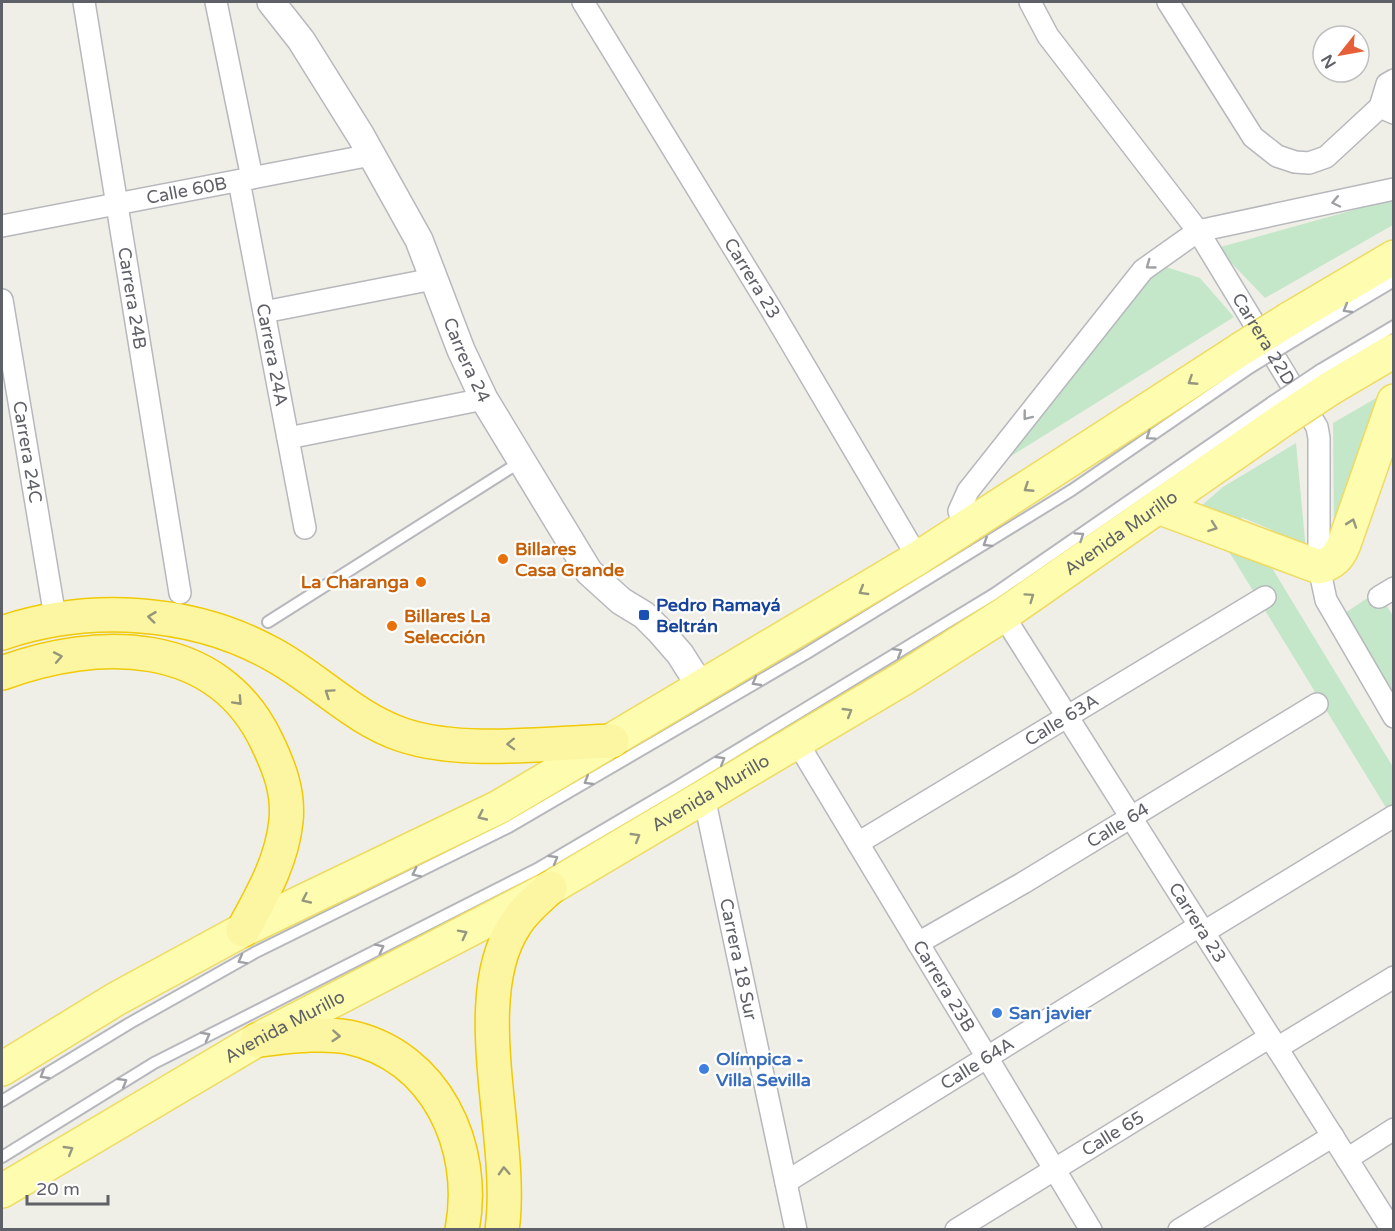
<svg xmlns="http://www.w3.org/2000/svg" width="1395" height="1231" font-family="'Varela Round',sans-serif">
	<rect width="100%" height="100%" fill="#f0efe7"/>
	<g fill="#c4e6c9">
		<path d="M1393,199V225L1265,298L1217,248Z"/>
		<path d="M1166,267L1200,278L1234,317L1000,463L1154,274Z"/>
		<path d="M1392,389L1334,535L1333,423Z"/>
		<path d="M1296,443L1306,551L1270,529L1241,517L1393,767V819L1201,506L1223,487Z"/>
		<path d="M1378,591L1393,616V693L1345,613Z"/>
	</g>
	<g fill="none" stroke-linecap="round" stroke-linejoin="round">
		<defs>
			<g id="service">
				<path d="M1300,337L1394,281"/>
				<path d="M1320,370L1394,326"/>
				<path d="M268,622L520,462"/>
				<path d="M2,1101L130,1023L256,952L509,827L807,653L1072,490L1251,367"/>
				<path d="M2,1157L154,1063L537,869L678,786L994,594L1272,402"/>
			</g>
			<g id="minor">
				<path id="s1" d="M84,2L180,593"/>
				<path d="M216,2L252,178"/>
				<path id="s2" d="M583,2L771,309L918,558"/>
				<path id="s3" d="M1030,2L1048,36L1198,231L1317,427L1319,438V567L1326,600L1394,717"/>
				<path d="M1168,2L1253,137L1277,156L1295,162L1309,163L1326,157L1380,107L1394,113"/>
				<path d="M1380,107L1387,84L1394,80"/>
				<path id="s4" d="M239,181L305,528"/>
				<path id="s5" d="M2,226L371,155"/>
				<path id="s6" d="M2,300L53,605"/>
				<path d="M264,312L433,279"/>
				<path d="M288,438L484,399"/>
				<path d="M968,527L959,511L968,491L1143,270L1198,231L1394,189"/>
				<path d="M1379,597L1394,588"/>
				<path id="s7" d="M1003,615L1392,1230"/>
				<path id="s8" d="M797,742L1091,1230"/>
				<path id="s9" d="M704,797L796,1230"/>
				<path id="s10" d="M858,843L1265,597"/>
				<path d="M1204,932L1394,816"/>
				<path id="s11" d="M918,943L1023,883L1317,704"/>
				<path d="M1277,1048L1394,977"/>
				<path d="M1347,1159L1394,1129"/>
				<path id="s12" d="M786,1182L1199,926"/>
				<path id="s13" d="M956,1230L1270,1037"/>
				<path d="M1179,1230L1333,1136"/>
			</g>
			<g id="tertiary">
				<path id="s14" d="M271,2L301,40L361,136L419,240L461,350L484,399L589,572L621,601L644,615L660,631L680,654L701,687"/>
			</g>
			<g id="primary">
				<path d="M1289,319L1394,257"/>
				<path d="M1331,388L1394,351"/>
				<path d="M1158,507L1319,567C1333,563 1339,557 1344,544L1394,401"/>
				<path d="M2,1069L116,999L243,930L499,807L918,558L1241,349"/>
				<path id="s15" d="M2,1191L257,1040L550,888L904,678L1003,615L1284,419"/>
			</g>
			<g id="trunk">
				<path d="M2,633C88,604 191,609 272,654C317,678 354,719 403,735C463,755 549,743 612,741"/>
				<path d="M2,673C97,638 217,636 267,742C279,767 289,792 286,821C282,861 262,895 243,930"/>
				<path d="M257,1040C287,1037 319,1032 348,1037C436,1055 478,1147 462,1230"/>
				<path d="M502,1230C515,1140 465,1001 515,925C524,910 537,900 550,888"/>
			</g>
		</defs>
		<use href="#service" stroke="#b7b8bd" stroke-width="14"/>
		<use href="#minor" stroke="#b7b8bd" stroke-width="24"/>
		<use href="#tertiary" stroke="#b7b8bd" stroke-width="30"/>
		<use href="#primary" stroke="#eedb62" stroke-width="36"/>
		<use href="#trunk" stroke="#f0c907" stroke-width="36"/>
		<use href="#service" stroke="#fff" stroke-width="10"/>
		<use href="#minor" stroke="#fff" stroke-width="21"/>
		<use href="#tertiary" stroke="#fff" stroke-width="27"/>
		<use href="#primary" stroke="#fdfcaf" stroke-width="33"/>
		<use href="#trunk" stroke="#fcf6a2" stroke-width="33"/>
		<defs>
			<g id="service-bridge">
				<path d="M1251,367L1300,337"/>
				<path d="M1272,402L1320,370"/>
			</g>
			<g id="primary-bridge">
				<path d="M1241,349L1289,319"/>
				<path d="M1284,419L1331,388"/>
			</g>
		</defs>
		<use href="#service-bridge" stroke="#b7b8bd" stroke-width="14" stroke-linecap="butt"/>
		<use href="#primary-bridge" stroke="#eedb62" stroke-width="36" stroke-linecap="butt"/>
		<use href="#service-bridge" stroke="#fff" stroke-width="10"/>
		<use href="#primary-bridge" stroke="#fdfcaf" stroke-width="33"/>
	</g>
	<defs><path id="oneway-chevron" d="M-2-3.5L2.5 0L-2 3.5" fill="none" stroke-width="1.6" stroke-linecap="round" stroke-linejoin="round" transform="scale(1.5)"/></defs>
	<g stroke="#9ea0a4">
		<use href="#oneway-chevron" transform="translate(1336 202) rotate(168)"/>
		<use href="#oneway-chevron" transform="translate(1150 265) rotate(144)"/>
		<use href="#oneway-chevron" transform="translate(1347 309) rotate(149)"/>
		<use href="#oneway-chevron" transform="translate(1027 416) rotate(128)"/>
		<use href="#oneway-chevron" transform="translate(1150 436) rotate(146)"/>
		<use href="#oneway-chevron" transform="translate(1080 536) rotate(-34)"/>
		<use href="#oneway-chevron" transform="translate(987 543) rotate(148)"/>
		<use href="#oneway-chevron" transform="translate(898 652) rotate(-31)"/>
		<use href="#oneway-chevron" transform="translate(756 682) rotate(150)"/>
		<use href="#oneway-chevron" transform="translate(721 760) rotate(-31)"/>
		<use href="#oneway-chevron" transform="translate(588 781) rotate(149)"/>
		<use href="#oneway-chevron" transform="translate(554 859) rotate(-30)"/>
		<use href="#oneway-chevron" transform="translate(416 873) rotate(154)"/>
		<use href="#oneway-chevron" transform="translate(380 948) rotate(-27)"/>
		<use href="#oneway-chevron" transform="translate(242 960) rotate(151)"/>
		<use href="#oneway-chevron" transform="translate(206 1036) rotate(-28)"/>
		<use href="#oneway-chevron" transform="translate(44 1075) rotate(149)"/>
		<use href="#oneway-chevron" transform="translate(123 1082) rotate(-31)"/>
	</g>
	<g stroke="#969780">
		<use href="#oneway-chevron" transform="translate(1192 381) rotate(147)"/>
		<use href="#oneway-chevron" transform="translate(1028 488) rotate(147)"/>
		<use href="#oneway-chevron" transform="translate(1352 523) rotate(-71)"/>
		<use href="#oneway-chevron" transform="translate(1213 527) rotate(20)"/>
		<use href="#oneway-chevron" transform="translate(863 591) rotate(149)"/>
		<use href="#oneway-chevron" transform="translate(1030 597) rotate(-35)"/>
		<use href="#oneway-chevron" transform="translate(848 712) rotate(-31)"/>
		<use href="#oneway-chevron" transform="translate(482 816) rotate(155)"/>
		<use href="#oneway-chevron" transform="translate(636 837) rotate(-31)"/>
		<use href="#oneway-chevron" transform="translate(306 899) rotate(155)"/>
		<use href="#oneway-chevron" transform="translate(463 934) rotate(-27)"/>
		<use href="#oneway-chevron" transform="translate(69 1150) rotate(-31)"/>
	</g>
	<g stroke="#95957c">
		<use href="#oneway-chevron" transform="translate(152 617) rotate(-173)"/>
		<use href="#oneway-chevron" transform="translate(58 657) rotate(-11)"/>
		<use href="#oneway-chevron" transform="translate(329 693) rotate(-146)"/>
		<use href="#oneway-chevron" transform="translate(238 701) rotate(47)"/>
		<use href="#oneway-chevron" transform="translate(511 744) rotate(178)"/>
		<use href="#oneway-chevron" transform="translate(336 1036) rotate(4)"/>
		<use href="#oneway-chevron" transform="translate(504 1171) rotate(-93)"/>
	</g>
	<g fill="#e8710a" stroke="#fff" stroke-width="2">
		<circle cx="503" cy="559" r="6"/>
		<circle cx="421" cy="582" r="6"/>
		<circle cx="392" cy="626" r="6"/>
	</g>
	<rect fill="#1a4fb4" stroke="#fff" stroke-width="2" x="638" y="609" width="12" height="12" rx="3"/>
	<g fill="#3f7fe0" stroke="#fff" stroke-width="2">
		<circle cx="997" cy="1013" r="6"/>
		<circle cx="704" cy="1069" r="6"/>
	</g>
	<g text-anchor="middle" stroke-width="4.5" stroke-linejoin="round" paint-order="stroke">
		<g font-size="18" fill="#5e6167" stroke="#fff">
			<text dy="6" stroke="none"><textPath href="#s5" startOffset="188">Calle 60B</textPath></text>
			<text dy="6" stroke="none"><textPath href="#s2" startOffset="324">Carrera 23</textPath></text>
			<text dy="6" stroke="none"><textPath href="#s1" startOffset="300">Carrera 24B</textPath></text>
			<text dy="6" stroke="none"><textPath href="#s3" startOffset="411">Carrera 22D</textPath></text>
			<text dy="6" stroke="none"><textPath href="#s4" startOffset="177">Carrera 24A</textPath></text>
			<text dy="6" stroke="none"><textPath href="#s14" startOffset="410">Carrera 24</textPath></text>
			<text dy="6" stroke="none"><textPath href="#s6" startOffset="154">Carrera 24C</textPath></text>
			<text dy="6" stroke="none"><textPath href="#s15" startOffset="1299">Avenida Murillo</textPath></text>
			<text dy="6" stroke="none"><textPath href="#s10" startOffset="238">Calle 63A</textPath></text>
			<text dy="6" stroke="none"><textPath href="#s15" startOffset="813">Avenida Murillo</textPath></text>
			<text dy="6" stroke="none"><textPath href="#s11" startOffset="232">Calle 64</textPath></text>
			<text dy="6" stroke="none"><textPath href="#s7" startOffset="364">Carrera 23</textPath></text>
			<text dy="6" stroke="none"><textPath href="#s9" startOffset="166">Carrera 18 Sur</textPath></text>
			<text dy="6" stroke="none"><textPath href="#s8" startOffset="285">Carrera 23B</textPath></text>
			<text dy="6" stroke="none"><textPath href="#s15" startOffset="327">Avenida Murillo</textPath></text>
			<text dy="6" stroke="none"><textPath href="#s12" startOffset="225">Calle 64A</textPath></text>
			<text dy="6" stroke="none"><textPath href="#s13" startOffset="184">Calle 65</textPath></text>
		</g>
		<g font-size="18" font-weight="bold" fill="#c56008" stroke="#fff" text-anchor="start">
			<text x="515" y="555">Billares<tspan x="515" dy="21">Casa Grande</tspan></text>
			<text x="409" y="588" text-anchor="end">La Charanga</text>
			<text x="404" y="622">Billares La<tspan x="404" dy="21">Selección</tspan></text>
		</g>
		<g font-size="18" font-weight="bold" fill="#164399" stroke="#fff" text-anchor="start">
			<text x="656" y="611">Pedro Ramayá<tspan x="656" dy="21">Beltrán</tspan></text>
		</g>
		<g font-size="18" font-weight="bold" fill="#366cbe" stroke="#fff" text-anchor="start">
			<text x="1009" y="1019">San javier</text>
			<text x="716" y="1065">Olímpica -<tspan x="716" dy="21">Villa Sevilla</tspan></text>
		</g>
	</g>
	<rect width="1395" height="1231" fill="none" stroke="#5e6167" stroke-width="6"/>
	<g transform="translate(1341 54) rotate(239)"><circle r="28" fill="#ffffff" stroke="#bfc0c2" stroke-width="1.5"/>
	<path d="M0-4.5L10 22L0 15L-10 22Z" fill="#e55f38"/>
	<text y="-9" font-size="16" font-weight="bold" text-anchor="middle" fill="#5e6167">N</text>
	</g>
	<path d="M27 1195v9h81v-9" fill="none" stroke="#5e6167" stroke-width="3"/>
	<text x="36" y="1195" font-size="18" fill="#5e6167" stroke="#ffffff" stroke-width="4.5" paint-order="stroke">20 m</text>
</svg>
